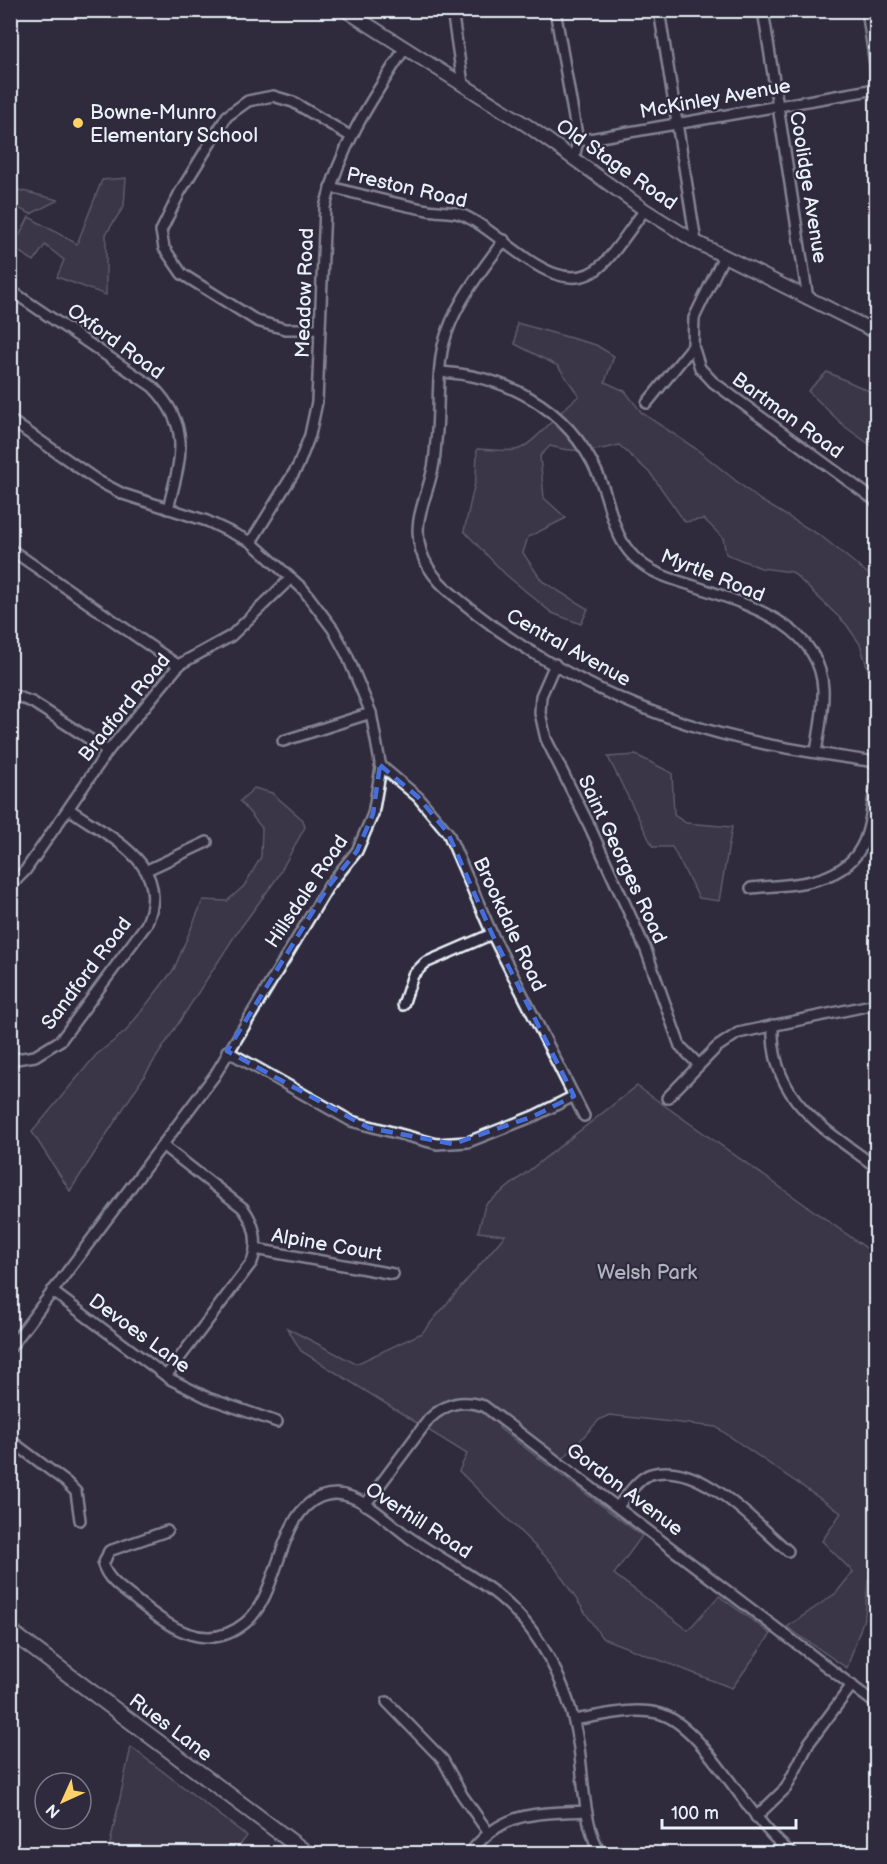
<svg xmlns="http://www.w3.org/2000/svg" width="887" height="1864" font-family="'Balsamiq Sans',sans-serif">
	<rect width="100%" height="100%" fill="#2f2a3d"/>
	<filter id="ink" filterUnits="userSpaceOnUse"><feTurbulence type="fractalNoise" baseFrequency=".0167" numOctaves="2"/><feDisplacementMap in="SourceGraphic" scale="12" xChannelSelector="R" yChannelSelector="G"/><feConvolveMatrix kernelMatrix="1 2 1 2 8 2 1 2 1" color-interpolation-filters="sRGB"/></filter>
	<g filter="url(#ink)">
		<g fill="#464455" stroke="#979aa6" stroke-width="1.5">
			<path d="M126,178L124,206L106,234V295L57,277L64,260L45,245L34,261L13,248L29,217L77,244L102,180Z"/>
			<path d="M15,189L58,200L31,214L11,205L15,223L11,228V193Z"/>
			<path d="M517,323L596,345L614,356L605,382L625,391L642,413L695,448L760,500L821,536L876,580V702L872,700V683L860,644L846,624L792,572L761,568L726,554L723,538L704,519L685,522L651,474L619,445C595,452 574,453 550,446L540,456L544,498L566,518L528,537L523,553L542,581L588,609L581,624L552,613L505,574L464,531L476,478L477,449C489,449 508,453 519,449C535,443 561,409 579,396L558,366L515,344Z"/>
			<path d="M827,372L876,394V449L844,426L808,391Z"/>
			<path d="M636,755L672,773L674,815L686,823L732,827L719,901L699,898L672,847H653L608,757Z"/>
			<path d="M254,788L272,793L303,820L305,827L277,878L236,934L70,1191L32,1132L96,1055L126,1031L174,969L203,900L227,901L244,886L261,857L262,828L240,801Z"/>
			<path d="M637,1086L876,1255V1579L868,1581L865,1615L847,1668L787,1627L836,1593L853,1572L822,1541L841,1513L716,1427L609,1415L599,1420L560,1462L504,1420L499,1428L642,1536L614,1574L688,1630L719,1596L771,1634L732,1688L602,1638L553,1564L459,1471L467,1454L301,1351L287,1328L356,1364L422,1333L505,1235L478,1232L485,1205Z"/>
			<path d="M131,1747L247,1836L234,1853H108Z"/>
		</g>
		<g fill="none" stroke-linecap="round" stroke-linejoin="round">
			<defs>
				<g id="minor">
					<path d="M452,10L463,84"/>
					<path d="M555,10L578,141L574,158"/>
					<path d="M659,10L696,242"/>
					<path d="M763,10L808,299"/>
					<path d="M867,10L876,71"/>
					<path d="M578,141L876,89"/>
					<path d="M330,187C363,195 395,204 428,210C439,212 450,211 460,214C502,229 558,308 603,264C619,248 631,227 645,210"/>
					<path d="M504,240C480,273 453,305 443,346C436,376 440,410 436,441C435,451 435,462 432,472C426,500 412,521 421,551C430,580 455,596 477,614C551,672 646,716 738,738C783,749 830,755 876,762"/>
					<path d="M10,290L153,387C193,428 180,460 168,509"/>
					<path d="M320,329H285L257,321L182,274L164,248L161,231L180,192L227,116L248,101L273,96L293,102L350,136"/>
					<path d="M693,346L700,368L713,382L876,501"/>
					<path d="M441,372C516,377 577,415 603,487C612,512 614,537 634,557C651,574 672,579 694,586C745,604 820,624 823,689C824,710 819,732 816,752"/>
					<path d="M647,403L693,346L694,318L723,258"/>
					<path d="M10,420L98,481L123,494L207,521L251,542L303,589L333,629L347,655L371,713L381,768L373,814L357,851L328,887L215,1075L10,1348"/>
					<path d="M251,542L298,466L310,435L317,402L325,207C341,145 370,102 405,48"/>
					<path d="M10,549L179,666"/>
					<path d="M555,664L541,696L540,713L546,739L589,825L646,950L680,1046L699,1065"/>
					<path d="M10,694L32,702L108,751"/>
					<path d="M283,741L371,713"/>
					<path d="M380,765L418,797L448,833L492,934L584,1116"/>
					<path d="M147,870L207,842"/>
					<path d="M10,886L25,871L108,751L180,664L231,636L291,578"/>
					<path d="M751,888C794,884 852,886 867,833C872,817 873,799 876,783"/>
					<path d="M403,1005L413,975L425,963L492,934"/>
					<path d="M773,1025C770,1100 823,1127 876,1167"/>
					<path d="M227,1051L351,1121L437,1144L468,1142L534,1116L574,1096"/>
					<path d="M10,1060L35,1056L61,1040L146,925C174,864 110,838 69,809"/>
					<path d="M667,1098L717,1047L738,1033L876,1004"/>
					<path d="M162,1145L243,1208C255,1224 259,1243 252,1262L166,1376"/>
					<path d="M255,1249L393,1274"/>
					<path d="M52,1291L170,1379L208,1398L277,1422"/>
					<path d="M10,1440L66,1482L76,1492L80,1520"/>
					<path d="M365,1505L429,1419C446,1403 462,1399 484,1406L876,1704"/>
					<path d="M618,1506C627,1496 638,1478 651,1474C700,1460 754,1522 788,1551"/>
					<path d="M167,1531L109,1551L103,1565C109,1582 124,1590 137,1601C168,1626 206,1655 245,1623C281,1594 277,1515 320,1497C330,1493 341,1493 351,1497C372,1505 392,1525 410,1538C456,1570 497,1584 532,1631C557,1666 573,1705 579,1748C584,1784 583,1819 600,1854"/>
					<path d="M387,1702L443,1760L462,1795L488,1832"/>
					<path d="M574,1720C601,1716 633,1706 661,1714C706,1728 748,1822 793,1854"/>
					<path d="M756,1817L786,1788L809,1743L852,1685"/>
					<path d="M469,1854C503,1810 535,1814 585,1811"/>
				</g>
				<path id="tertiary" d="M345,10L528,126L645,210L696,242L876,332"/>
				<path id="secondary" d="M10,1631L308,1854"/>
			</defs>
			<use href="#minor" stroke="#e8f1f8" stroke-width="14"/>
			<use href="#tertiary" stroke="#e8f1f8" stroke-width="16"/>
			<use href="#secondary" stroke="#e8f1f8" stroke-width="18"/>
			<use href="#minor" stroke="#2f2a3d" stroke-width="9"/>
			<use href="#tertiary" stroke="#2f2a3d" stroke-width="12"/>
			<use href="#secondary" stroke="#2f2a3d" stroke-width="14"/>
		</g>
	</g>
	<path d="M0 0H887V1864H0ZM380,765L418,797L448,833L492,934L574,1096L534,1116L453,1144L369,1128L227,1051L328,887L357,851L373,814Z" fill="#2f2a3d" fill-opacity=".55" fill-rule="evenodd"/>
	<path fill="none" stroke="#466fde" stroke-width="4.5" stroke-dasharray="12 8" stroke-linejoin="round" d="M380,765L418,797L448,833L492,934L574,1096L534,1116L453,1144L369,1128L227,1051L328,887L357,851L373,814Z"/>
	<circle fill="#ffd166" stroke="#2f2a3d" stroke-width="2" cx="78" cy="123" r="6"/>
	<g text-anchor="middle" stroke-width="4.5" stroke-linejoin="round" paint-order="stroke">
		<g font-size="20" fill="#e8f1f8" stroke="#2f2a3d">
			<text transform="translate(715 98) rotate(-10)" y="7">McKinley Avenue</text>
			<text transform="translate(617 164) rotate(35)" y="7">Old Stage Road</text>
			<text transform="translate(407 187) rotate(13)" y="7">Preston Road</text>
			<text transform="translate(809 187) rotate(81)" y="7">Coolidge Avenue</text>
			<text transform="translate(304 293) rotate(-88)" y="7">Meadow Road</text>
			<text transform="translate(116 341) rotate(36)" y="7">Oxford Road</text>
			<text transform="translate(788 415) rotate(36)" y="7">Bartman Road</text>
			<text transform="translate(713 575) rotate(22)" y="7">Myrtle Road</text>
			<text transform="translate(569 647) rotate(29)" y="7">Central Avenue</text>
			<text transform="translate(124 707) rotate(-51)" y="7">Bradford Road</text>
			<text transform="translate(623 859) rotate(65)" y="7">Saint Georges Road</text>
			<text transform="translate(306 891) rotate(-56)" y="7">Hillsdale Road</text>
			<text transform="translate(510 924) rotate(65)" y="7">Brookdale Road</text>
			<text transform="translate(86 973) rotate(-53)" y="7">Sandford Road</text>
			<text transform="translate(327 1244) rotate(10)" y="7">Alpine Court</text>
			<text transform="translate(140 1333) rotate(36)" y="7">Devoes Lane</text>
			<text transform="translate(625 1489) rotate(37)" y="7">Gordon Avenue</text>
			<text transform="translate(419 1520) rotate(33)" y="7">Overhill Road</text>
			<text transform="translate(171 1727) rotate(37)" y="7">Rues Lane</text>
		</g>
		<g font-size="20" fill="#e8f1f8" stroke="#2f2a3d" text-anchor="start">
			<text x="90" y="119">Bowne-Munro<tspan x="90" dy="23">Elementary School</tspan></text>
		</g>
		<g font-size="20" fill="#afb4bf" stroke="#2f2a3d">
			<text x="647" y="1279">Welsh Park</text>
		</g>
	</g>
	<rect width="887" height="1864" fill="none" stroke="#2f2a3d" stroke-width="36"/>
	<rect x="18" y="18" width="851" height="1828" fill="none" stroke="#e8f1f8" stroke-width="2" filter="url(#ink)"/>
	<g transform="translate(63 1801) rotate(225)"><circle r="28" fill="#2f2a3d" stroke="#797a88" stroke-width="1.5"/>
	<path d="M0-4.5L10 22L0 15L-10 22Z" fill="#ffd166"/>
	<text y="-9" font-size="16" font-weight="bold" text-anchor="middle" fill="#e8f1f8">N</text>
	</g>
	<path d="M662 1819v9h134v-9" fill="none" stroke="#e8f1f8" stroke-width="3"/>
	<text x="671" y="1819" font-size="18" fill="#e8f1f8" stroke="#2f2a3d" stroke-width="4.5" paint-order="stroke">100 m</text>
</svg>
